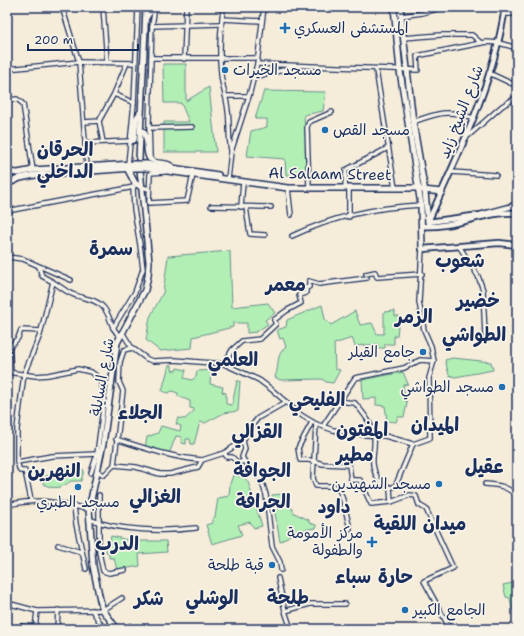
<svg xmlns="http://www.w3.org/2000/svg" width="524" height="636" font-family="'Shantell Sans','Playpen Sans Arabic',sans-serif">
	<rect width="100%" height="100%" fill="#f5ecda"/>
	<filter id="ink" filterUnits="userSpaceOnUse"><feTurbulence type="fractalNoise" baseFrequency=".025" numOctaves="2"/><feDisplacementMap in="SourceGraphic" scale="8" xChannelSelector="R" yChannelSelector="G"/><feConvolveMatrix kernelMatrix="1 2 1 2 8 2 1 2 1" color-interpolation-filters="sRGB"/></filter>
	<g filter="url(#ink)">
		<path fill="#f2e4c9" d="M32,488L34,496L74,502L73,508L45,504L7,510V500L27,496V490Z"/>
		<g fill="#b2efb5" stroke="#668f8a">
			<path d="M163,64H186V101L209,87L216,152H164V122H189L181,103H164Z"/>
			<path d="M264,91L326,92L323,111L304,115L308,175H286L285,159L247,156L251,131L267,127V119H255Z"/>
			<path d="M230,251L232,307L268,303L275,313L265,320L268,324L256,332L247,333V323H233V327L193,337L192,348L160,351L146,340L150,317L163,293L168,256Z"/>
			<path d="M322,305L325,319L331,325L355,311L360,325L372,323L377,334H384V312L395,311V316H399L397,336H394V344H385V348H378V344L355,346L352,338L334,344L335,369L340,370L333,383L326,382L322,379L280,380L275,377C280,365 275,355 286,347L283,338L280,339L277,330L286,327L287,320Z"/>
			<path d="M453,358L491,362L493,370L455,377L449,375L445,360Z"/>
			<path d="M169,365H172V370L176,371L177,368L186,370L184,378L192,380L196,377L197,371L216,370V373H211L210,384L223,387L222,392L226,393V404L232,405L237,381H240L238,411L224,413L205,423L200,422L194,444H191L190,439H186V444L181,443L182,437L176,436L169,454L145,448L147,437L158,433L161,426L180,431L181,426L176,424L178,418L185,419L194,411V409L190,408V401L178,396V393L172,391L168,393L162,391Z"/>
			<path d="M403,372L408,384L403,385L407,404L404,417H398L396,422L387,421L385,406L376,405V398L363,399L362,380Z"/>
			<path d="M65,467L84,470L81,481H71C61,488 55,490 43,484L45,476L65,474Z"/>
			<path d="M233,475L244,477L248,482L262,526L254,528L250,522L238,525L242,535L212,544L206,525L212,523V519L215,517L218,498L229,496L230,484Z"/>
			<path d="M283,494L285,505H290L294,513L309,520V523L316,525V528L296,531L280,542L272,495Z"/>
			<path d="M111,536L132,541H166L167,552L139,554L140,566L117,570L114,558H109V552H106V542L110,541Z"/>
			<path d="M517,582V611L512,609L510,598L506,597L503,585Z"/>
		</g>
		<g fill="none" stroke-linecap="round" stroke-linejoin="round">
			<defs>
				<g id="minor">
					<path d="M62,7L79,62L87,167"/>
					<path d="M103,7L107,62"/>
					<path d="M155,7L152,26L149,122L150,158C155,166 168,159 174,168"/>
					<path d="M223,7L222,19L262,21"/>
					<path d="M504,14H517"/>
					<path d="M401,16L422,13L444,7"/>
					<path d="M222,19C220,37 219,56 221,74C222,87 227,98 228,111C230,124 228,137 231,150"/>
					<path d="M152,26L221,24"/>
					<path d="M403,38L441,35H472L481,43"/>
					<path d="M151,58H257"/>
					<path d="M184,59L186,7"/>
					<path d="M257,64L418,70L417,56L486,42L499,43L517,48"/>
					<path d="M7,69L79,62L135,63"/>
					<path d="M376,70L395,188"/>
					<path d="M489,73L517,86"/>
					<path d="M254,77L296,67"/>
					<path d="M114,94L134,103"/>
					<path d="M226,96H249"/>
					<path d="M7,100L17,99L23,104L33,170"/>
					<path d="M99,121L103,142"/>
					<path d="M84,122L99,121L114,94L127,63"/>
					<path d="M413,122C437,113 448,109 473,118"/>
					<path d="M149,128L192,127"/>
					<path d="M467,137L502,106L517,97"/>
					<path d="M85,143L131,141"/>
					<path d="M128,164L134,103L138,7"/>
					<path d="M165,172L150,173L149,203L187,201L193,175"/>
					<path d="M451,172L496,175"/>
					<path d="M228,179L231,152L249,96L257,64L264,7"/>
					<path d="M142,187L149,189"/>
					<path d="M288,188L291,215"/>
					<path d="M309,188L307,127L309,122L332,112"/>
					<path d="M345,188L346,170L388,148"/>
					<path d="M211,206L271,207"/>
					<path d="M241,207L243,182"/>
					<path d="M246,207L250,234L265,235"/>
					<path d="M7,211L134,187"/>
					<path d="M349,217V188"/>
					<path d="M292,236C332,217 377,207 421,205"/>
					<path d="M459,246L478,276L483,290L485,335"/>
					<path d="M422,249L419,302L424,330L431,346L434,361L429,378L430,438L413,444L397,482L395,486L390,488L391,502L410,495L416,496L419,505L426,509L453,568L424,581L449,627L445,629"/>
					<path d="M7,256V271"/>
					<path d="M7,257L23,259L71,280"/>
					<path d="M39,267L42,276L53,282"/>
					<path d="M366,274L375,272L377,277L422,274"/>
					<path d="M113,328L135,292L143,269L140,245L134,209L133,187"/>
					<path d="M122,332L132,348L147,359L153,361L175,360L224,364L259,380L271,389L301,415L316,424L333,430L366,435L385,436L413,444"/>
					<path d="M224,364L232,350L242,341L260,339L276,324L274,320L286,311L301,303L299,295L306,293V288L309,287V281L319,284L367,278"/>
					<path d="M11,371L9,348L18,338L21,330L41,331"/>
					<path d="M7,372L36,376L48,375L78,369L91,372L102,380V383L112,384"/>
					<path d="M339,401L355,403C363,413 372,423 374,436C376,451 368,462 378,479C380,483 386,484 390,488"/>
					<path d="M312,422L298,448L300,460H309L323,464L349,465L351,480H360L371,504L391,502"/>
					<path d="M316,424L313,478L316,486H334L340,491L343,500L350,529"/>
					<path d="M323,426L355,378L404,368L420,360L434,361"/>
					<path d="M116,439C144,448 173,458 202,460"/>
					<path d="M224,453L227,457H232L238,463L244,461"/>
					<path d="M17,462L52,456L97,454"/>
					<path d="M114,465L123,391L119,382L120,362L124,350L132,348"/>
					<path d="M97,471L104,475L114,465L136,467L160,474H170L198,467L202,460L224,453L243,441"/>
					<path d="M91,473L97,454L105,393L102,389V383"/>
					<path d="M485,484C499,485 508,486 517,497"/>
					<path d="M99,495V552L103,571L109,573L125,570"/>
					<path d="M31,500L25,471H20L17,462V429L24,374L40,335L53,282C58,285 63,289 68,292C79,299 94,297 103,307C111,315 110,329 120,336"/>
					<path d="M7,505C42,497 56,503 89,509"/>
					<path d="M74,506L76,524L86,569"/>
					<path d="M89,519C119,531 164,532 196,528"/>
					<path d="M58,545L81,552"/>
					<path d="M281,570L280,562L272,546L266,495L261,479L246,464L242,457L245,449L243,441L249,429L258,418L286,402"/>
					<path d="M278,578L285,611L291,629"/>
					<path d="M7,603L37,611"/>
					<path d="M92,610L104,629"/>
					<path d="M285,611L310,604H345"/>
					<path d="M130,626L133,629"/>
					<path d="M449,627L454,629"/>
					<path d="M21,629V626L36,628"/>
					<path d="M35,629L37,611L103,610L122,598"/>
					<path d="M57,629L58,610"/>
				</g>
				<g id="tertiary">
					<path d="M504,14C492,86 458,155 428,222L480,215L517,205"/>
					<path d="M422,226C453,229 489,210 517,213"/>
					<path d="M422,249L499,243L517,245"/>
				</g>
				<g id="secondary">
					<path d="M394,7L400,71L421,205L422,249"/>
					<path d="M400,7L413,122L425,192L428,222"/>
					<path d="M504,14L505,7"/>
					<path d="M146,18L153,7"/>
					<path d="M140,131H143C150,140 144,151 150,159"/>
					<path d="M131,141L134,140L136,119L140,113"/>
					<path d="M146,164L218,175"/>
					<path d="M127,168L135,183L141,187"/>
					<path d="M146,168L288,188H419"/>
					<path d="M7,172L18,173L33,170L133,164"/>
					<path d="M7,184L20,178L35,175L133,168"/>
					<path d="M423,190L442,192"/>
					<path d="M117,629L103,610L100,600L93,566L89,509L103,444L117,343L145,290L148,276L149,262L139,159L146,7"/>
				</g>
			</defs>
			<use href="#minor" stroke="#1b2f5e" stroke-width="6"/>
			<use href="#tertiary" stroke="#1b2f5e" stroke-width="8"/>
			<use href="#secondary" stroke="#1b2f5e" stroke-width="8"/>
			<use href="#minor" stroke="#f7f3e8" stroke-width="3.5"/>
			<use href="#tertiary" stroke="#f7f3e8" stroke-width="4.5"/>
			<use href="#secondary" stroke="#f7f3e8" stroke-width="5"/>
			<defs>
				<g id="secondary-bridge">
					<path d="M133,164H146"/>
					<path d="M133,168H146"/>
				</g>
			</defs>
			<use href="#secondary-bridge" stroke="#1b2f5e" stroke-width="8" stroke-linecap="butt"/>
			<use href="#secondary-bridge" stroke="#f7f3e8" stroke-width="5"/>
		</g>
	</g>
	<g fill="#1f6fb2" stroke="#f7f3e8" stroke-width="1.5">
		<path d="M283 22h4v4h4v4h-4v4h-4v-4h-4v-4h4z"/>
		<circle cx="225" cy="70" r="4"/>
		<circle cx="325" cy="130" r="4"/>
		<circle cx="423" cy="352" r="4"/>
		<circle cx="502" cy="387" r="4"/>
		<circle cx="439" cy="484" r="4"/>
		<circle cx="78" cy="487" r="4"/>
		<path d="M370 536h4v4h4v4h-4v4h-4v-4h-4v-4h4z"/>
		<circle cx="272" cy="565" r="4"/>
		<circle cx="405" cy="610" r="4"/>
	</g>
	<g text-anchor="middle" stroke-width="3.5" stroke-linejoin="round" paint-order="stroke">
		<g font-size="15" fill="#1b2f5e" stroke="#f7f3e8" text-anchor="end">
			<text x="294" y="33" text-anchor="start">المستشفى العسكري</text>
			<text x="233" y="75" text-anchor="start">مسجد الخيرات</text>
			<text x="333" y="135" text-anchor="start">مسجد القص</text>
			<text x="415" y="357">جامع القيلر</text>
			<text x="494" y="392">مسجد الطواشي</text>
			<text x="431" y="489">مسجد الشهيدين</text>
			<text x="78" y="507" text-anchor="middle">مسجد الطبري</text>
			<text x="363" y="538">مركز الأمومة<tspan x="363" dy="17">والطفولة</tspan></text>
			<text x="264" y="570">قبة طلحة</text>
			<text x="413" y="615" text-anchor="start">الجامع الكبير</text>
		</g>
		<g font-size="15" fill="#1b2f5e" stroke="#f7f3e8">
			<text transform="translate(461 112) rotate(-69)" y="5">شارع الشيخ زايد</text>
			<text transform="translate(330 174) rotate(1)" y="5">Al Salaam Street</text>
			<text transform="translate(102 377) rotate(-80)" y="5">شارع السايلة</text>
		</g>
		<g font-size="19" font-weight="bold" fill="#1b2f5e" stroke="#f7f3e8">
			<text x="65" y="156">الحرقان<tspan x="65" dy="22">الداخلي</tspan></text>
			<text x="111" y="255">سمرة</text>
			<text x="460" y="267">شعوب</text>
			<text x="286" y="291">معمر</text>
			<text x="478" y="307">خضير</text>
			<text x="414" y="323">الزمر</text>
			<text x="474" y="341">الطواشي</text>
			<text x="233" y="366">العلمي</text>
			<text x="317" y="406">الفليحي</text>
			<text x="140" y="419">الجلاء</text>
			<text x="435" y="431">الميدان</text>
			<text x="362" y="436">المفتون</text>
			<text x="257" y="438">القزالي</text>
			<text x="355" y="461">مطير</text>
			<text x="484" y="473">عقيل</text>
			<text x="54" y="477">النهرين</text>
			<text x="262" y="477">الجوافة</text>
			<text x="155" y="503">الغزالي</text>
			<text x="263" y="508">الجرافة</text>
			<text x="334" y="513">داود</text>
			<text x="420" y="530">ميدان اللقية</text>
			<text x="117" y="550">الدرب</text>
			<text x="374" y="583">حارة سباء</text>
			<text x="212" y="604">الوشلي</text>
			<text x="288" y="604">طلحة</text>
			<text x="149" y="605">شكر</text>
		</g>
	</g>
	<rect width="524" height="636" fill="none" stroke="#f7f3e8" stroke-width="24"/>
	<rect x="12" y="12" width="500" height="612" fill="none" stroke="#1b2f5e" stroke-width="1.5" filter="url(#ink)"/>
	<path d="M28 44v6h110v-6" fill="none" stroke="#1b2f5e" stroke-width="2"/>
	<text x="34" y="44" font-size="12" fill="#1b2f5e" stroke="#f7f3e8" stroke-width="3" paint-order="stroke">200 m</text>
</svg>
